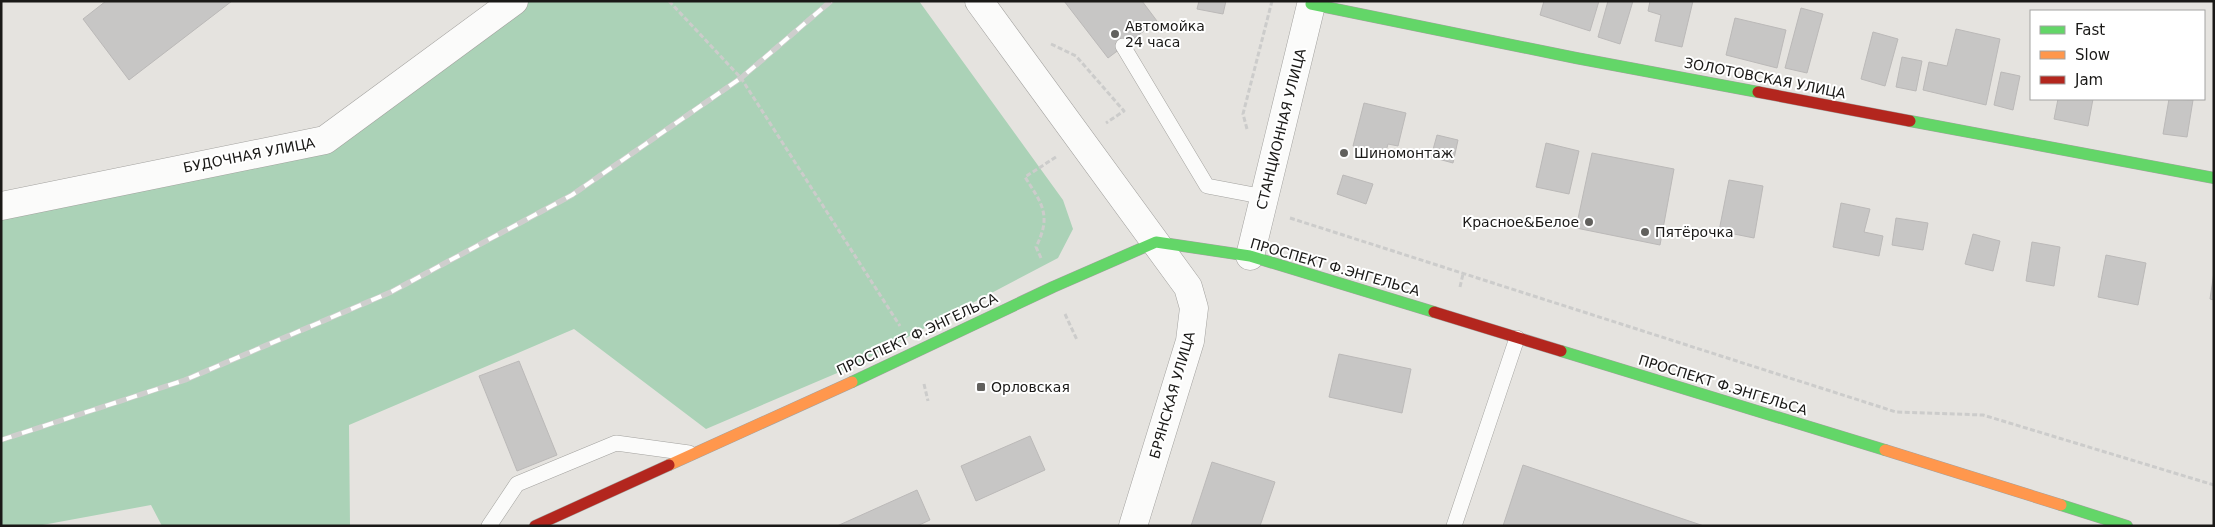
<svg xmlns="http://www.w3.org/2000/svg" width="2215" height="527" font-family="'DejaVu Sans',sans-serif">
	<rect width="100%" height="100%" fill="#e5e3df"/>
	<path fill="#abd2b7" d="M495,1H919L1063,200L1073,229L1058,258L849,368L706,429L574,329L349,425L350,526H162L151,505L37,526H1V202L321,135Z"/>
	<g fill="#c7c6c5" stroke="#bbb9b8">
		<path d="M106,1H232L129,80L83,19Z"/>
		<path d="M1064,1H1142L1157,21L1108,58Z"/>
		<path d="M1199,1H1226L1223,14L1197,9Z"/>
		<path d="M1544,1H1599L1590,31L1540,15Z"/>
		<path d="M1608,1H1633L1620,44L1598,37Z"/>
		<path d="M1650,1H1693L1682,47L1655,41L1661,15L1648,11Z"/>
		<path d="M1801,8L1823,14L1807,73L1785,68Z"/>
		<path d="M1735,18L1786,30L1777,68L1726,55Z"/>
		<path d="M1956,29L2000,39L1986,105L1923,90L1929,62L1947,66Z"/>
		<path d="M1873,32L1898,39L1885,86L1861,79Z"/>
		<path d="M1902,57L1922,61L1916,91L1896,87Z"/>
		<path d="M2001,72L2020,76L2013,110L1994,105Z"/>
		<path d="M2058,99H2093L2088,126L2054,119Z"/>
		<path d="M2169,99L2193,100L2187,137L2163,134Z"/>
		<path d="M1364,103L1406,113L1398,146L1388,144L1385,155L1353,146Z"/>
		<path d="M1437,135L1458,140L1453,163L1431,157Z"/>
		<path d="M1546,143L1579,151L1569,194L1536,187Z"/>
		<path d="M1592,153L1674,169L1660,245L1576,228Z"/>
		<path d="M1343,175L1373,184L1366,204L1337,194Z"/>
		<path d="M1729,180L1763,186L1754,238L1719,231Z"/>
		<path d="M1841,203L1870,209L1864,232L1883,236L1879,256L1833,247Z"/>
		<path d="M1896,218L1928,223L1923,250L1892,245Z"/>
		<path d="M1973,234L2000,241L1993,271L1965,264Z"/>
		<path d="M2032,242L2060,247L2054,286L2026,281Z"/>
		<path d="M2106,255L2146,263L2138,305L2098,297Z"/>
		<path d="M2214,272V300L2210,299Z"/>
		<path d="M1339,354L1411,369L1402,413L1329,397Z"/>
		<path d="M519,361L557,455L517,471L479,376Z"/>
		<path d="M1030,436L1045,470L976,501L961,466Z"/>
		<path d="M1212,462L1275,482L1260,526H1191Z"/>
		<path d="M1523,465L1704,526H1503Z"/>
		<path d="M917,490L930,520L917,526H837Z"/>
	</g>
	<g fill="none" stroke-linecap="round" stroke-linejoin="round">
		<defs>
			<g id="lane">
				<path d="M1123,46L1207,186L1265,197"/>
				<path d="M489,526L517,484L616,443L689,453"/>
				<path d="M1454,526L1517,338"/>
			</g>
			<g id="street">
				<path d="M979,1L1188,287L1194,308L1190,341L1133,526"/>
				<path d="M1,206L325,140L514,1"/>
				<path d="M1250,256L1312,1"/>
			</g>
			<g id="fast">
				<path d="M1311,4L1576,58L1758,92"/>
				<path d="M1910,121L2214,178"/>
				<path d="M1561,351L1885,450"/>
				<path d="M852,382L1053,287L1156,242L1250,256L1434,312"/>
				<path d="M2061,505L2127,526"/>
			</g>
			<g id="slow">
				<path d="M1885,450L2061,505"/>
				<path d="M669,465L852,382"/>
			</g>
			<g id="jam">
				<path d="M1758,92L1910,121"/>
				<path d="M1434,312L1561,351"/>
				<path d="M535,526L669,465"/>
			</g>
		</defs>
		<use href="#lane" stroke="#a3a29f" stroke-width="16"/>
		<use href="#street" stroke="#a3a29f" stroke-width="29"/>
		<use href="#fast" stroke="#a3a29f" stroke-width="12"/>
		<use href="#slow" stroke="#a3a29f" stroke-width="12"/>
		<use href="#jam" stroke="#a3a29f" stroke-width="12"/>
		<g stroke="#cccccb" stroke-width="3" stroke-dasharray="5 2.5" stroke-linecap="butt">
			<path d="M669,1L741,78L900,326"/>
			<path d="M1051,44L1076,56L1124,111L1106,123"/>
			<path d="M1247,129L1243,114L1272,1"/>
			<path d="M1290,218L1896,412L1983,415L2214,485"/>
			<path d="M1041,258L1036,247C1052,215 1042,204 1025,177L1056,157"/>
			<path d="M1460,287L1463,274"/>
			<path d="M1065,314L1077,340"/>
			<path d="M924,384L928,401"/>
		</g>
		<use href="#lane" stroke="#fbfbfa" stroke-width="15"/>
		<use href="#street" stroke="#fbfbfa" stroke-width="28"/>
		<use href="#fast" stroke="#63d668" stroke-width="11"/>
		<use href="#slow" stroke="#ff974d" stroke-width="11"/>
		<use href="#jam" stroke="#b3261e" stroke-width="11"/>
		<defs>
			<path id="rail" d="M1,440L185,380L391,292L572,195L741,78L831,1"/>
		</defs>
		<use href="#rail" stroke="#cececd" stroke-width="5.5"/>
		<use href="#rail" stroke="#fff" stroke-width="4" stroke-dasharray="11" stroke-linecap="butt"/>
	</g>
	<g fill="#61605d" stroke="#fff" stroke-width="2">
		<circle cx="1115" cy="34" r="5"/>
		<circle cx="1344" cy="153" r="5"/>
		<circle cx="1589" cy="222" r="5"/>
		<circle cx="1645" cy="232" r="5"/>
		<rect x="976" y="382" width="10" height="10" rx="2.5"/>
	</g>
	<g text-anchor="middle" stroke-width="4" stroke-linejoin="round" paint-order="stroke">
		<g font-size="14" fill="#1a1917" stroke="#fff" text-anchor="start">
			<text x="1125" y="31">Автомойка<tspan x="1125" dy="16">24 часа</tspan></text>
			<text x="1354" y="158">Шиномонтаж</text>
			<text x="1579" y="227" text-anchor="end">Красное&amp;Белое</text>
			<text x="1655" y="237">Пятёрочка</text>
			<text x="991" y="392">Орловская</text>
		</g>
		<g font-size="14" fill="#1a1917" stroke="#fff">
			<text transform="translate(1765 78) rotate(11)" y="5">ЗОЛОТОВСКАЯ УЛИЦА</text>
			<text transform="translate(1281 129) rotate(-76)" y="5">СТАНЦИОННАЯ УЛИЦА</text>
			<text transform="translate(249 155) rotate(-11)" y="5">БУДОЧНАЯ УЛИЦА</text>
			<text transform="translate(1335 267) rotate(16)" y="5">ПРОСПЕКТ Ф.ЭНГЕЛЬСА</text>
			<text transform="translate(917 334) rotate(-25)" y="5">ПРОСПЕКТ Ф.ЭНГЕЛЬСА</text>
			<text transform="translate(1723 385) rotate(17)" y="5">ПРОСПЕКТ Ф.ЭНГЕЛЬСА</text>
			<text transform="translate(1172 395) rotate(-74)" y="5">БРЯНСКАЯ УЛИЦА</text>
		</g>
	</g>
	<rect width="2215" height="527" fill="none" stroke="#1a1917" stroke-width="5"/>
	<rect x="2030" y="10" width="175" height="90" fill="#ffffff" stroke="#a3a3a2"/>
	<rect x="2040" y="26" width="25" height="8" fill="#63d668" stroke="#a3a3a2"/>
	<text x="2075" y="35" font-size="15" fill="#1a1917">Fast</text>
	<rect x="2040" y="51" width="25" height="8" fill="#ff974d" stroke="#a3a3a2"/>
	<text x="2075" y="60" font-size="15" fill="#1a1917">Slow</text>
	<rect x="2040" y="76" width="25" height="8" fill="#b3261e" stroke="#a3a3a2"/>
	<text x="2075" y="85" font-size="15" fill="#1a1917">Jam</text>
</svg>
